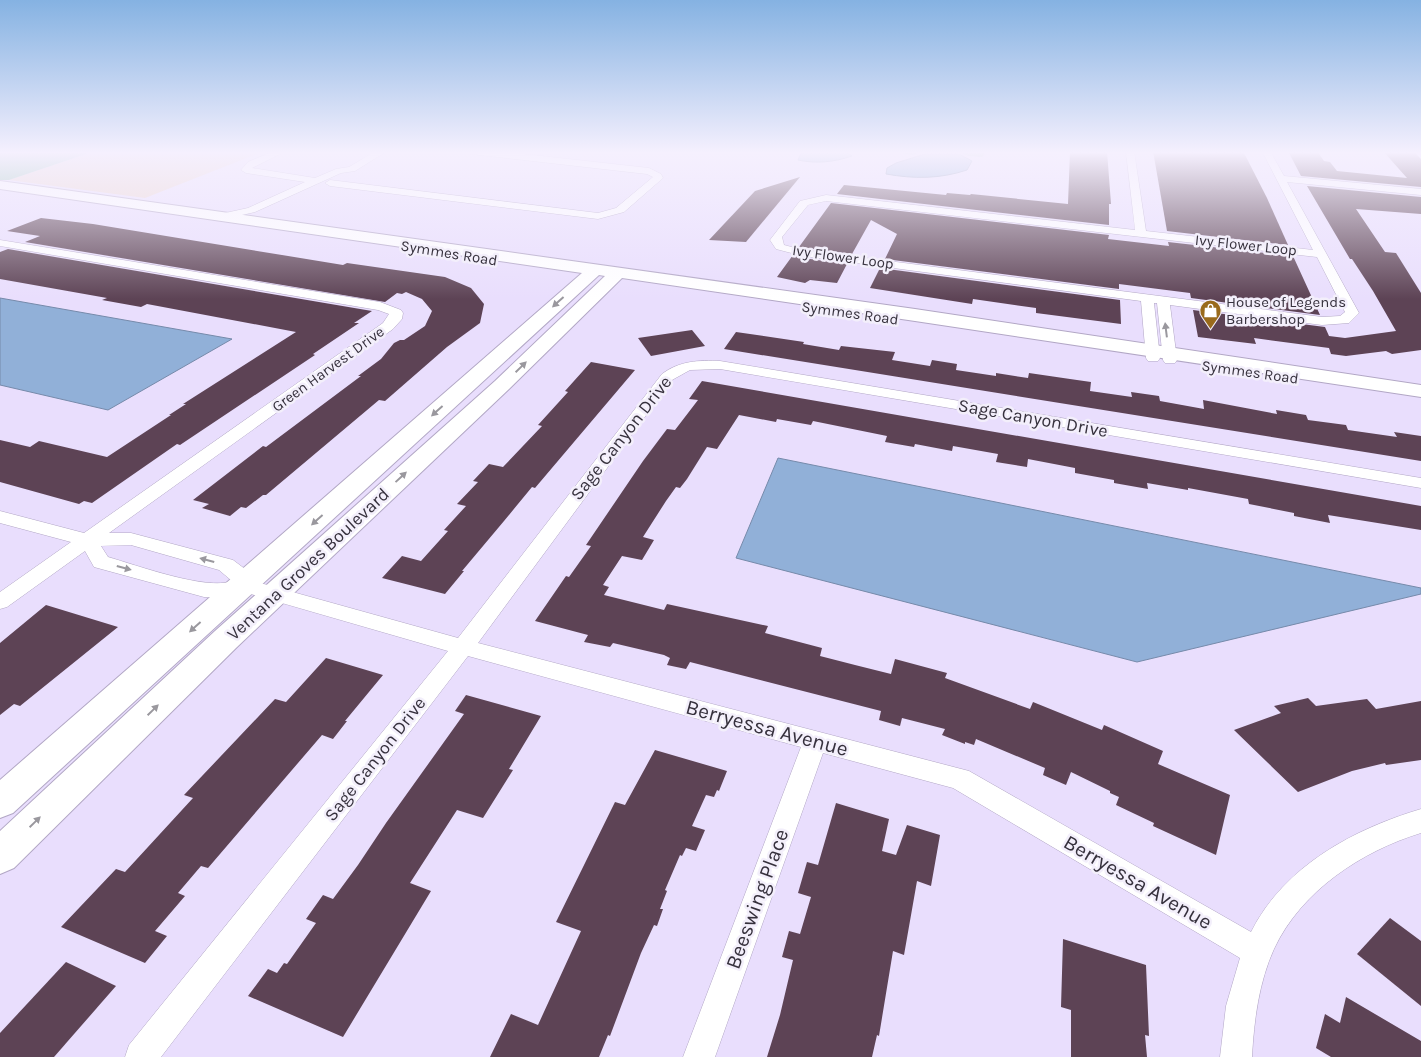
<svg xmlns="http://www.w3.org/2000/svg" width="1421" height="1057" font-family="Karla,sans-serif">
	<rect width="100%" height="100%" fill="#e9defd"/>
	<path fill="#ecd4ca" d="M95,151H264L145,198L9,180Z"/>
	<g fill="#8bc1a8">
		<path d="M0,151H95L9,180H0Z"/>
		<path d="M889,151H988L982,157L969,156L958,152H923L912,155Z"/>
	</g>
	<g fill="#91b0d8" stroke="#768aaa">
		<path d="M802,151H845L852,156C834,162 817,164 798,160Z"/>
		<path d="M925,154H959L972,161L967,170C940,179 914,179 886,174L887,168L896,163Z"/>
		<path d="M0,298L232,339L108,410L0,385Z"/>
		<path d="M778,458L1421,588V594L1137,662L736,558Z"/>
	</g>
	<g fill="#5d4355">
		<path d="M1070,151H1107L1111,204H1109V225L837,194L844,185L946,195L947,193L970,195L971,194L1068,204Z"/>
		<path d="M1153,151H1243L1267,198L1288,245L1167,231Z"/>
		<path d="M1288,151H1317L1324,161L1330,162L1337,171L1407,178L1383,151H1413L1421,159V187L1301,176Z"/>
		<path d="M800,177L746,242L709,240L755,191Z"/>
		<path d="M1307,186L1421,197V214L1356,209L1385,252L1396,253L1421,293V350L1392,354L1386,351L1346,356L1331,354L1329,348L1254,338L1256,344L1198,337L1193,310L1325,327L1329,336L1345,338L1396,331L1373,291L1352,259H1350Z"/>
		<path d="M831,203L1109,235L1108,239L1169,246L1168,242L1293,256L1320,315L1191,298L1190,293L1119,284V289L885,259L897,234L871,220L852,254L799,247Z"/>
		<path d="M41,218L93,224L343,265L347,263L445,277L471,288L484,304L480,323L447,347L385,401L379,400L266,495H263L246,508L241,507L230,516L202,508L209,504L193,500L263,446L266,447L361,376H358L381,359L394,343L400,340H404L425,326L432,311L422,299L406,292L402,294L397,293L385,302L25,242L40,236L7,231Z"/>
		<path d="M8,249L372,311L354,323H359L313,354L315,355L180,445L177,444L92,503L84,501L79,504L0,482V440L30,447L39,441L107,457L171,415H169L186,404H183L296,332L147,304L141,307L102,300L107,298L0,279V252Z"/>
		<path d="M793,255L803,258L847,264L837,283L810,280L805,283L777,277Z"/>
		<path d="M880,268L1120,300L1121,324L1036,313V308L973,299L972,304L870,288Z"/>
		<path d="M692,330L705,346L651,356L638,338Z"/>
		<path d="M736,332L804,342L803,344L839,350L841,346L895,352L892,360L930,366L932,360L957,364L956,370L996,376V373L1028,378L1029,373L1070,379L1091,382L1090,391L1132,397L1131,392L1159,396L1160,401L1204,409L1203,400L1277,414L1276,410L1306,415L1308,420L1346,425L1348,430L1397,437L1394,432L1421,436V461L724,349Z"/>
		<path d="M591,362L635,370L535,488L532,487L504,521L462,571H464L445,594L382,578L402,556L421,561L448,531L444,530L466,506L457,504L478,482L473,481L489,464L503,467L542,426L538,425L568,392L565,391Z"/>
		<path d="M702,381L1421,506V530L1328,515L1330,523L1294,516V513L1249,504L1248,499L1188,488V490L1147,483L1148,489L1114,483V480L1075,473V468L1028,459L1027,467L996,462L998,454L953,446L952,451L915,444L914,447L885,442L887,436L813,421L811,425L777,419L776,422L739,415L717,449L707,447L687,479L680,488L676,487L666,501L643,537L654,540L642,560L622,556L603,585L609,587L604,595L664,610L667,604L768,626L765,633L822,648L820,656L855,665L891,674L895,659L947,673L945,678L1030,709L1033,702L1102,730L1104,725L1163,751L1158,764L1230,795L1216,855L1153,826L1154,823L1116,805L1119,797L1110,793V791L1071,772L1066,785L1043,775L1045,768L976,739L974,745L965,742V744L942,735L945,729L902,718L900,726L879,720L881,711L690,662L686,669L667,665L670,658L664,655L613,643L610,647L584,642L588,635L535,621L566,576L569,577L591,546L586,545L643,461L667,429L675,430L698,400L689,399Z"/>
		<path d="M46,605L118,627L20,706L14,704L0,715V643Z"/>
		<path d="M326,658L383,675L345,721H347L333,739L322,735L208,868L201,866L178,893L185,896L155,931L167,936L145,963L61,927L116,869L125,872L193,798L184,795L275,699L286,702Z"/>
		<path d="M466,695L541,716L509,769L513,770L483,818L457,810L410,883L431,891L343,1037L248,996L268,969L277,973L284,963L287,964L316,923L306,919L323,895L333,899L358,865L386,823L464,714L455,711Z"/>
		<path d="M1308,698L1316,706L1367,699L1376,709L1421,701V760L1386,765L1385,763L1352,771L1298,792L1234,730L1281,713L1274,706Z"/>
		<path d="M655,750L727,771L719,791L717,790L714,797L706,795L692,826L705,830L696,851L686,848L682,856L680,855L665,890L667,891L660,909H663L657,926L654,925L641,953L610,1036L608,1035L599,1057H490L511,1014L538,1025L581,931L556,922L615,802L625,805Z"/>
		<path d="M836,803L889,819L882,851L896,855L907,825L940,835L931,886L917,881L904,955L893,951L879,1036L877,1035L872,1057H767L780,1015L793,960L782,957L789,931L800,934L811,897L798,893L807,862L818,865Z"/>
		<path d="M1390,918L1421,941V1006L1357,954Z"/>
		<path d="M1063,939L1146,965L1149,1036L1145,1035L1147,1057H1071V1010L1061,1007Z"/>
		<path d="M66,962L116,986L54,1057H0V1033Z"/>
		<path d="M1346,997L1421,1041V1057H1331L1316,1048L1325,1014L1340,1023Z"/>
	</g>
	<g fill="none" stroke-linecap="round" stroke-linejoin="round">
		<defs>
			<g id="street">
				<path d="M274,151H286L252,168L315,178L336,169L349,167L376,151H387L355,171L341,173L255,212L220,220L216,219L215,217L216,215L248,208L305,182L246,173L241,170L248,162Z"/>
				<path d="M467,151H496L649,168L661,174L663,178L624,212L598,219L330,186L325,183L330,180L598,213L616,208L653,177L647,174L471,154Z"/>
				<path d="M1126,151H1134L1146,231L1313,250L1262,151H1270L1284,176L1421,189V195L1287,182L1359,313L1349,323L1322,325L1170,305L1177,360L1175,363H1165L1163,360L1157,303H1154L1160,358L1158,361H1148L1146,358L1141,301L803,256L776,249L770,240L800,201L826,195L1135,230ZM826,201L1317,257L1345,312L1340,316L1322,317L803,250L784,245L782,237L808,205Z"/>
				<path d="M0,240L380,302L401,310L403,313L402,319L393,329L109,533H131L233,560L249,572L253,581L458,638L662,374C679,361 699,360 720,361L1421,478V488L720,369L690,370L672,380L478,643L969,771L1251,932C1284,866 1354,829 1421,809V833C1362,851 1301,891 1274,949C1259,982 1254,1020 1252,1057H1220L1226,1006L1240,958L953,788L823,753L715,1057H683L801,747L468,656L161,1057H125L129,1045L448,651L244,592L227,598L204,597L94,567L85,551L7,607L0,609V592L71,542L0,523V511L84,533L383,323L389,314L378,310L0,246ZM131,545L219,570L232,581C207,591 136,565 108,557L101,546Z"/>
			</g>
			<path id="secondary" d="M0,181L915,309L1421,385V397L915,321L622,278L509,389L237,647L14,868L0,874V831L215,631L495,381L605,276L599,275L13,813L0,818V780L582,273L0,189Z"/>
		</defs>
		<use href="#street" stroke="#b2a7c5" stroke-width="1"/>
		<use href="#secondary" stroke="#b2a7c5" stroke-width="2"/>
		<use href="#street" fill="#fff" fill-rule="evenodd"/>
		<use href="#secondary" fill="#fff" fill-rule="evenodd"/>
	</g>
	<defs><path id="oneway-solid" d="M-6-.8H1V-3.2L6.5 0L1 3.2V.8H-6Z" transform="scale(1.25)"/></defs>
	<g fill="#9a989e">
		<use href="#oneway-solid" transform="translate(558 302) rotate(138)"/>
		<use href="#oneway-solid" transform="translate(1166 330) rotate(-97)"/>
		<use href="#oneway-solid" transform="translate(521 367) rotate(-44)"/>
		<use href="#oneway-solid" transform="translate(437 411) rotate(138)"/>
		<use href="#oneway-solid" transform="translate(401 477) rotate(-43)"/>
		<use href="#oneway-solid" transform="translate(317 520) rotate(138)"/>
		<use href="#oneway-solid" transform="translate(207 560) rotate(-165)"/>
		<use href="#oneway-solid" transform="translate(124 568) rotate(15)"/>
		<use href="#oneway-solid" transform="translate(195 627) rotate(138)"/>
		<use href="#oneway-solid" transform="translate(153 710) rotate(-44)"/>
		<use href="#oneway-solid" transform="translate(35 822) rotate(-44)"/>
	</g>
	<linearGradient id="sky" x2="0" y2="1"><stop stop-color="#85b2e2"/><stop offset="0.51" stop-color="#f5f0fe"/><stop offset="1" stop-color="#f5f0fe" stop-opacity="0"/></linearGradient>
	<rect width="1421" height="299" fill="url(#sky)"/>
	<defs>
		<symbol id="shop-pin" viewBox="-11 -11 22 30"><path d="M0 17L-7.5 6A9.5 9.5 0 1 1 7.5 6Z" fill="#996a1b" stroke="#f3effb"/><path d="M-5-2.5h2.3a2.7 3.5 0 0 1 5.4 0H5L5.5 6h-11ZM-1.5-2.5h3a1.5 2.3 0 0 0-3 0Z" fill="#fff"/></symbol>
	</defs>
	<g fill-rule="evenodd">
		<use href="#shop-pin" x="1198" y="298" width="25" height="34"/>
	</g>
	<g text-anchor="middle" stroke-width="5" stroke-linejoin="round" paint-order="stroke">
		<g font-size="15" fill="#36313d" stroke="#f3effb">
			<text transform="translate(1246 245) rotate(6)" y="5">Ivy Flower Loop</text>
			<text transform="translate(449 253) rotate(9)" y="5">Symmes Road</text>
			<text transform="translate(843 257) rotate(8)" y="5">Ivy Flower Loop</text>
			<text transform="translate(850 313) rotate(8)" y="5">Symmes Road</text>
			<text transform="translate(328 369) rotate(-36)" y="5">Green Harvest Drive</text>
			<text transform="translate(1250 372) rotate(8)" y="5">Symmes Road</text>
		</g>
		<g font-size="15" fill="#36313d" stroke="#f3effb" text-anchor="start">
			<text x="1226" y="307">House of Legends<tspan x="1226" dy="17">Barbershop</tspan></text>
		</g>
		<g font-size="18" fill="#36313d" stroke="#f3effb">
			<text transform="translate(1033 418) rotate(10)" y="6">Sage Canyon Drive</text>
			<text transform="translate(621 438) rotate(-52)" y="6">Sage Canyon Drive</text>
			<text transform="translate(308 564) rotate(-43)" y="6">Ventana Groves Boulevard</text>
			<text transform="translate(375 759) rotate(-52)" y="6">Sage Canyon Drive</text>
		</g>
		<g font-size="21" fill="#36313d" stroke="#f3effb">
			<text transform="translate(767 728) rotate(15)" y="7">Berryessa Avenue</text>
			<text transform="translate(1138 882) rotate(30)" y="7">Berryessa Avenue</text>
			<text transform="translate(757 899) rotate(-70)" y="7">Beeswing Place</text>
		</g>
	</g>
</svg>
